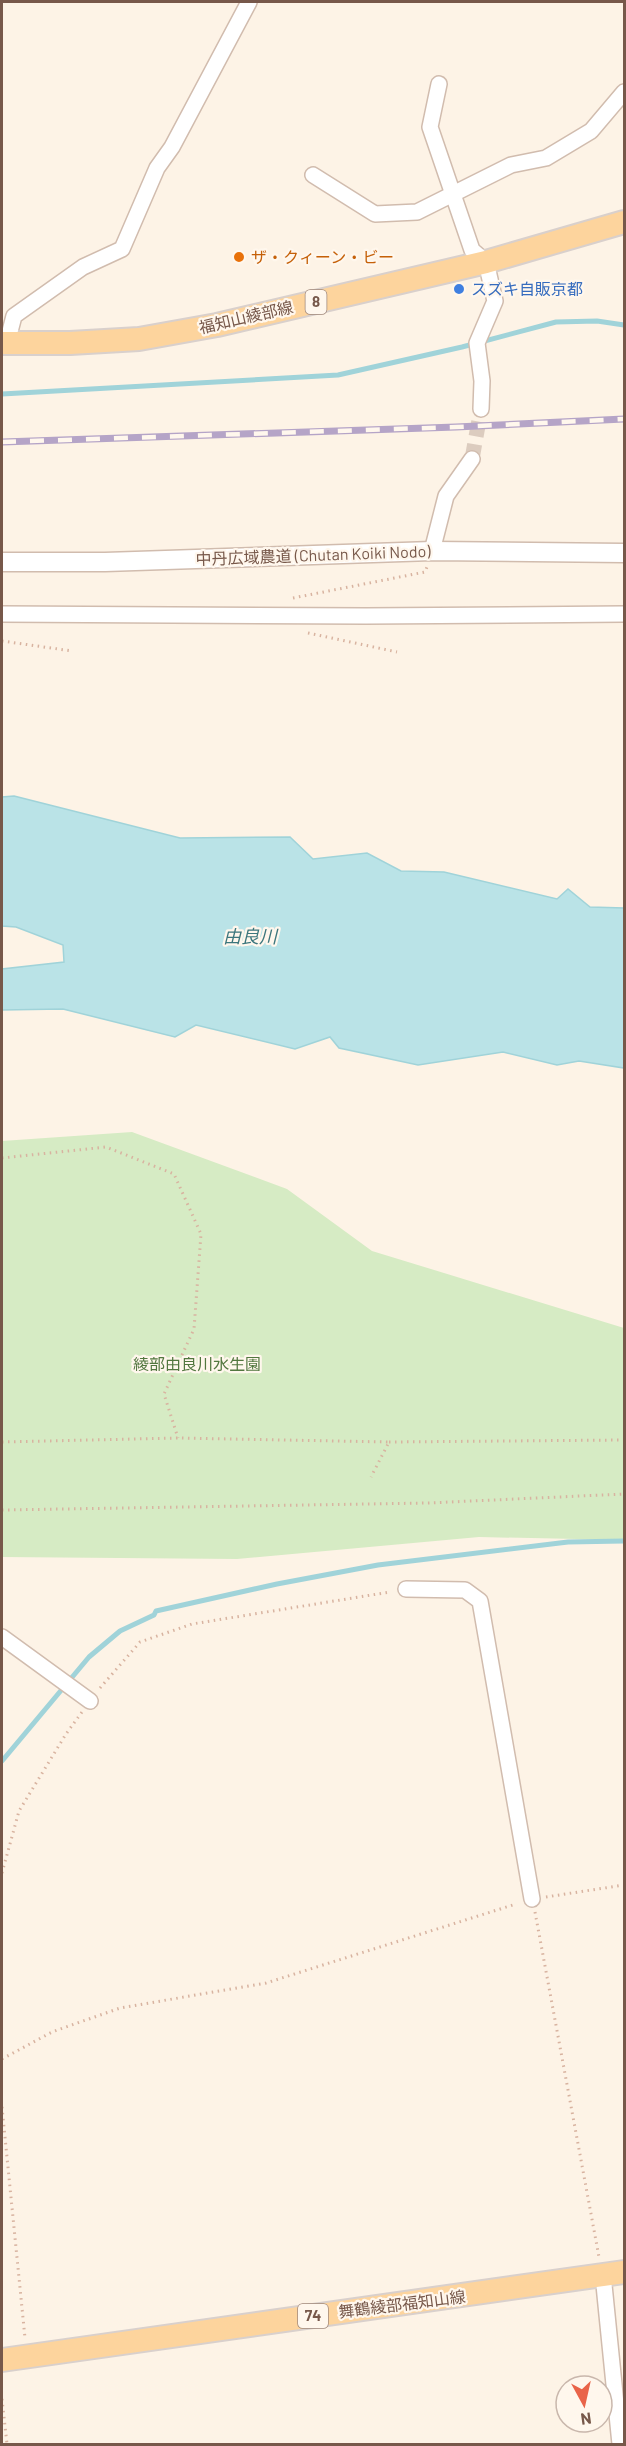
<svg xmlns="http://www.w3.org/2000/svg" width="626" height="2446" font-family="Barlow,'Noto Sans JP',sans-serif">
	<rect width="100%" height="100%" fill="#fdf3e6"/>
	<path fill="#d6ebc4" d="M132,1132L287,1189L372,1251L624,1328V1540L479,1537L237,1559L2,1557V1141Z"/>
	<path fill="#bae3e7" stroke="#a0d3d9" stroke-width="1.5" d="M14,796L180,838L290,837L313,859L367,853L401,871L444,872L557,899L568,889L590,907L624,908V1068L579,1061L557,1065L503,1052L418,1065L339,1048L330,1037L295,1049L196,1025L175,1037L63,1009L2,1010V969L64,962L63,945L16,927L2,926V797Z"/>
	<g fill="none" stroke-linecap="round" stroke-linejoin="round">
		<g stroke="#a0d3d9" stroke-width="5">
			<path d="M2,394L338,375L462,347L556,322L597,321L624,325"/>
			<path d="M2,1761L89,1657L120,1631L154,1615L156,1611L277,1584L378,1565L568,1542L624,1541"/>
		</g>
		<path stroke="#dcccbf" stroke-width="15" stroke-dasharray="15 8" stroke-linecap="butt" d="M472,459L481,409"/>
		<defs>
			<g id="minor">
				<path d="M439,84L430,127L472,250L486,262L495,301L477,343L482,381L481,409"/>
				<path d="M313,175L375,214L417,212L511,165L546,158L591,131L624,92"/>
				<path d="M7,343L14,316L83,267L122,249L157,168L172,147L249,2"/>
				<path d="M432,551L446,496L472,459"/>
				<path d="M2,614L366,616L624,614"/>
				<path d="M406,1589L465,1590L480,1601L532,1899"/>
				<path d="M2,1637L90,1701"/>
				<path d="M603,2275L620,2444"/>
			</g>
			<path id="tertiary" d="M2,562H105L432,551L624,553"/>
			<g id="primary">
				<path d="M2,343H70L139,339L217,325L486,262L624,222"/>
				<path d="M2,2360L624,2272"/>
			</g>
		</defs>
		<use href="#minor" stroke="#d1bcae" stroke-width="18"/>
		<use href="#tertiary" stroke="#d1bcae" stroke-width="21"/>
		<use href="#primary" stroke="#d9d0cc" stroke-width="26"/>
		<g stroke="#d8b3a0" stroke-width="3" stroke-dasharray="1.5 4.5" stroke-linecap="butt">
			<path d="M293,598L425,572L427,567"/>
			<path d="M308,633L397,652"/>
			<path d="M2,641L72,651"/>
			<path d="M2,1158L106,1147L174,1174L201,1234L194,1329L164,1394L178,1438"/>
			<path d="M2,1442L178,1438L389,1442L371,1477"/>
			<path d="M389,1442L624,1440"/>
			<path d="M2,1510L428,1503L624,1494"/>
			<path d="M100,1688L140,1642L192,1624L390,1592"/>
			<path d="M2,1873L19,1811L66,1734L82,1712"/>
			<path d="M546,1897L624,1885"/>
			<path d="M535,1912L599,2257"/>
			<path d="M2,2059L52,2032L120,2008L266,1983L516,1904"/>
			<path d="M2,2107L25,2338"/>
			<path d="M2,2399L7,2444"/>
		</g>
		<use href="#minor" stroke="#fff" stroke-width="15"/>
		<use href="#tertiary" stroke="#fff" stroke-width="18"/>
		<use href="#primary" stroke="#fdd49d" stroke-width="22"/>
		<defs>
			<path id="rail" d="M2,442L456,427L624,419"/>
		</defs>
		<use href="#rail" stroke="#b5a4c7" stroke-width="7"/>
		<use href="#rail" stroke="#fff7ed" stroke-width="4.5" stroke-dasharray="14" stroke-linecap="butt"/>
	</g>
	<circle fill="#e8710a" stroke="#fff7ed" stroke-width="2" cx="239" cy="257" r="6"/>
	<circle fill="#3f7fe0" stroke="#fff7ed" stroke-width="2" cx="459" cy="289" r="6"/>
	<g text-anchor="middle" stroke-width="4.5" stroke-linejoin="round" paint-order="stroke">
		<g fill="#fff7ed" stroke="#a0887b" stroke-width="1.5">
			<rect x="305.5" y="290" width="21" height="24" rx="4.5"/>
			<rect x="298" y="2304" width="30" height="24" rx="4.5"/>
		</g>
		<g font-size="15" font-weight="bold" fill="#77584a">
			<text x="316" y="307">8</text>
			<text x="313" y="2321">74</text>
		</g>
		<g font-size="16" fill="#c56008" stroke="#fff7ed" text-anchor="start">
			<text x="251" y="263">ザ・クィーン・ビー</text>
		</g>
		<g font-size="16" fill="#366cbe" stroke="#fff7ed" text-anchor="start">
			<text x="471" y="295">スズキ自販京都</text>
		</g>
		<g font-size="16" fill="#77584a" stroke="#fff7ed">
			<text transform="translate(246 317) rotate(-13)" y="6">福知山綾部線</text>
			<text transform="translate(313 555) rotate(-2)" y="6">中丹広域農道 (Chutan Koiki Nodo)</text>
			<text transform="translate(402 2304) rotate(-7)" y="6">舞鶴綾部福知山線</text>
		</g>
		<g font-size="16" fill="#52773f" stroke="#fff7ed">
			<text x="197" y="1370">綾部由良川水生園</text>
		</g>
		<g font-size="18" font-style="italic" fill="#3c767d" stroke="#fff7ed">
			<text x="250" y="943">由良川</text>
		</g>
	</g>
	<rect width="626" height="2446" fill="none" stroke="#77584a" stroke-width="6"/>
	<g transform="translate(584 2404) rotate(172)"><circle r="28" fill="#fff7ed" stroke="#c9b7ac" stroke-width="1.5"/>
	<path d="M0-4.5L10 22L0 15L-10 22Z" fill="#e96449"/>
	<text y="-9" font-size="16" font-weight="bold" text-anchor="middle" fill="#77584a">N</text>
	</g>
</svg>
